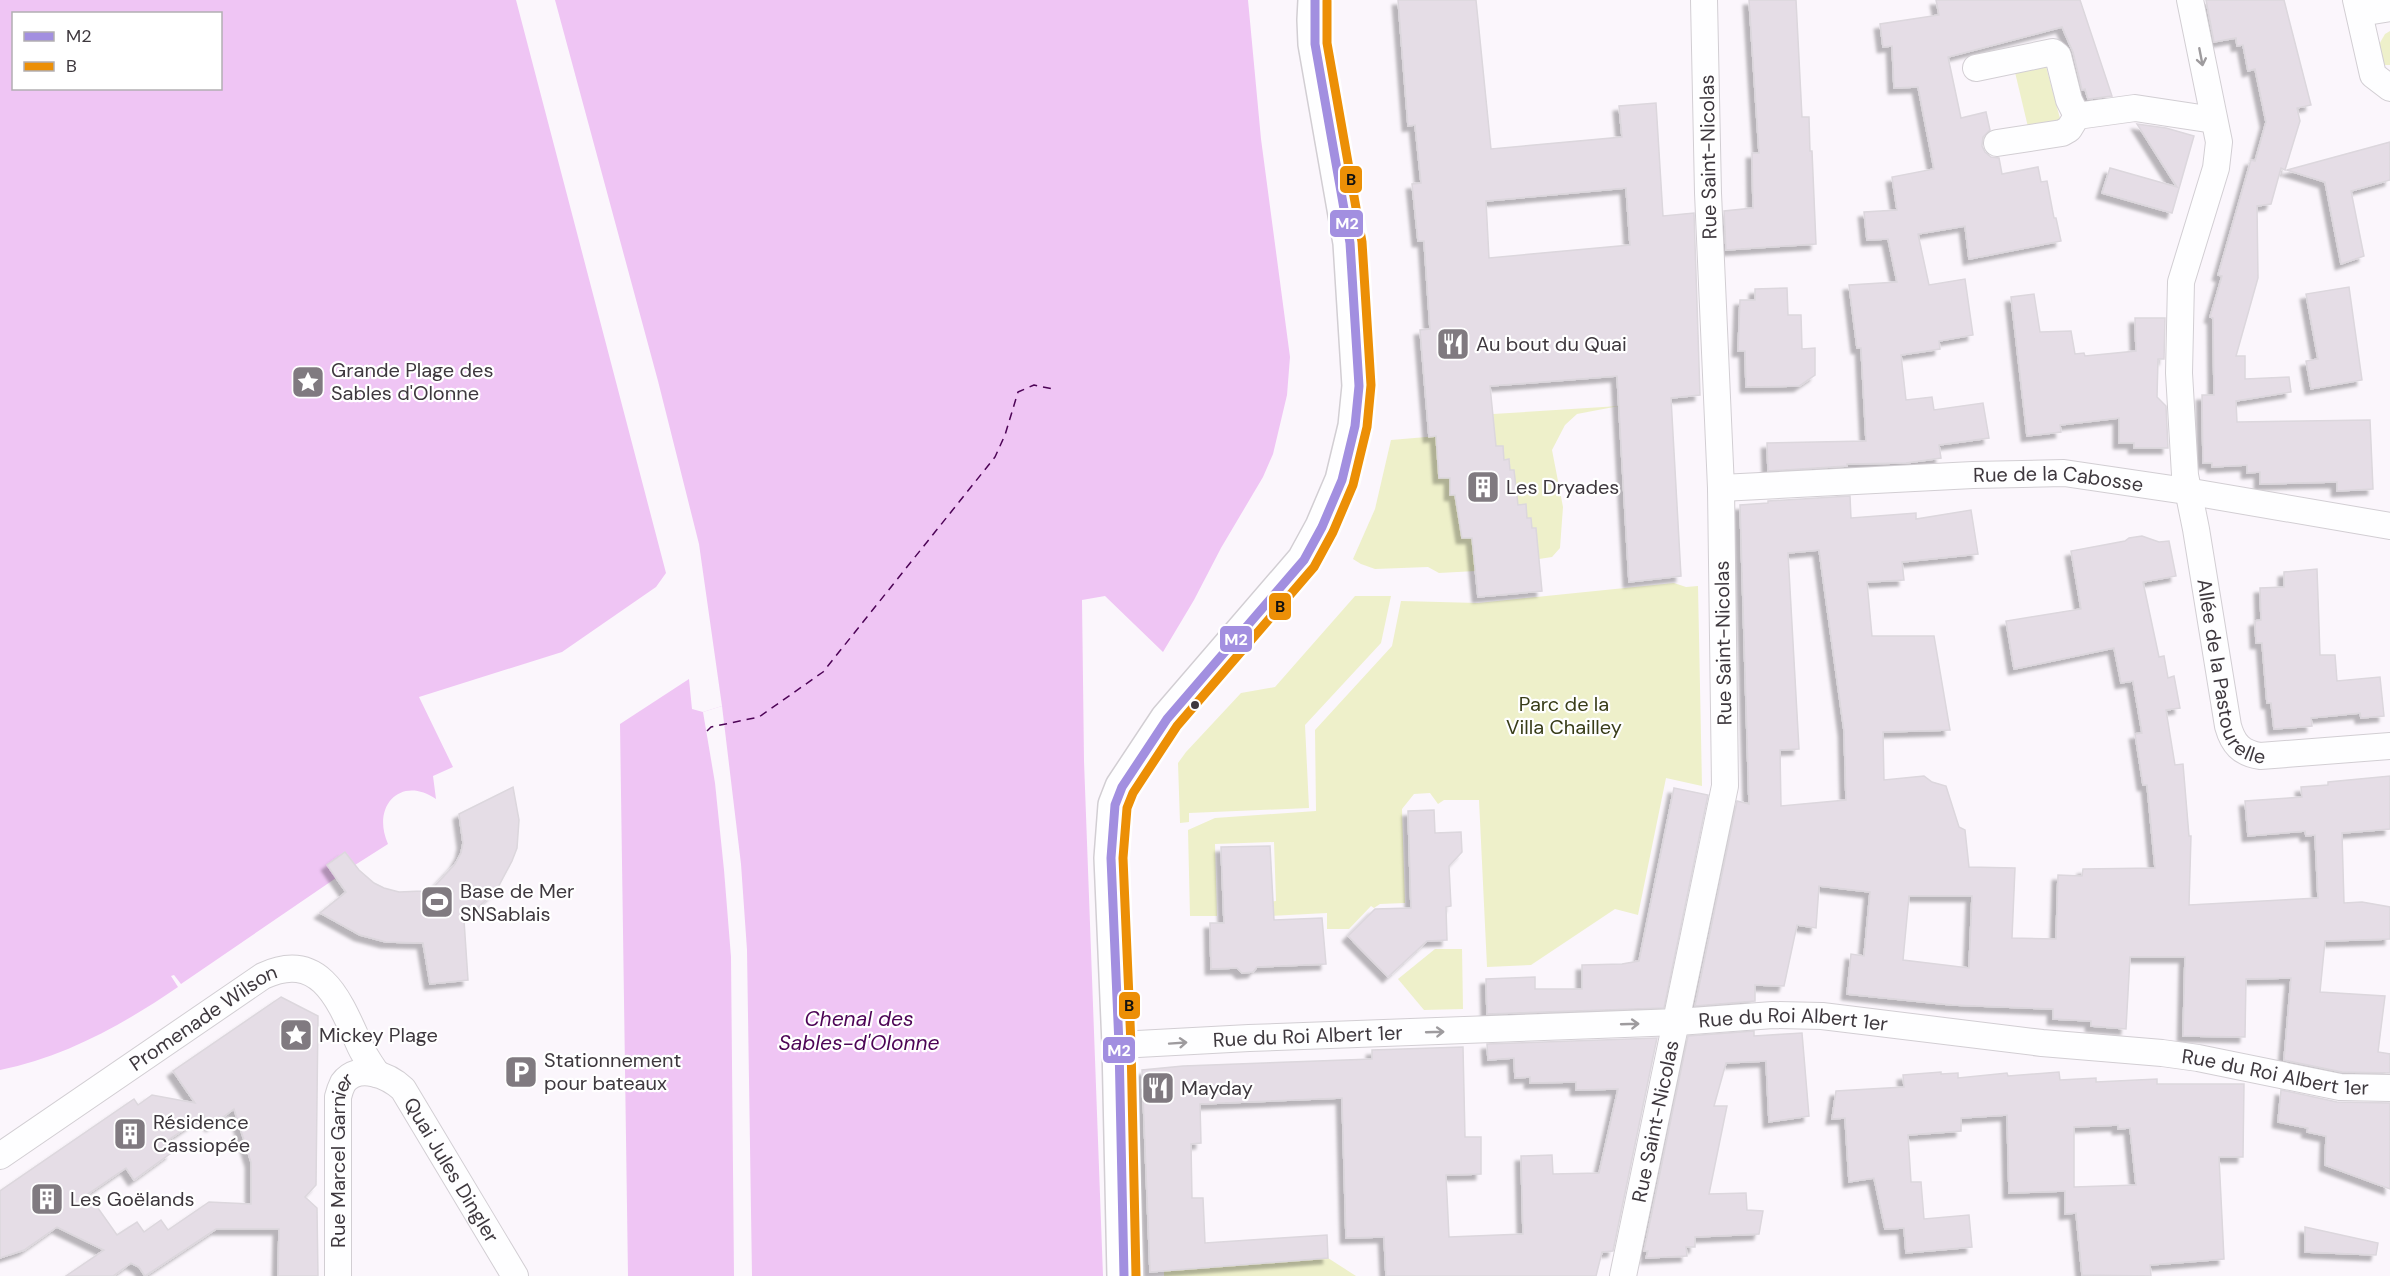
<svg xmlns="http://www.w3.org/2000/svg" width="2390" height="1276" font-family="'DM Sans',sans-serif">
	<defs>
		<filter id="shadow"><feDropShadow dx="-5.5" dy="5.5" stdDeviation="1.5" flood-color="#0004"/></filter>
	</defs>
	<rect width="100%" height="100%" fill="#fbf6fc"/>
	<g fill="#eef0ca">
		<path d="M2390,31V65H2383L2377,48L2385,34Z"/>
		<path d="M2044,59L2061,122L2028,127L2014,68Z"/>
		<path d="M1619,406L1577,414L1565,425L1552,450L1563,507L1560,548L1552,557L1539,559L1536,528H1532L1527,518L1526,504L1518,505L1514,470H1510L1509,459L1504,460L1503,446H1496L1493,414Z"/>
		<path d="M1438,436L1440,462L1438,463L1439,478H1450V494L1455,495L1462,538H1472L1476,571L1439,573L1428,567L1375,569L1361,564L1353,559L1375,509L1391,440Z"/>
		<path d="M1674,583L1686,587L1698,586L1702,786L1666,778L1638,915L1615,909L1531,965L1487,967L1479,800H1444L1438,804L1430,793L1414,794L1402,809L1405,903L1380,904L1374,908L1371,906L1349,929H1327V913L1270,916L1268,902L1276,901L1274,842L1215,844L1217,916H1190L1188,830L1215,818L1316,811L1315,730L1392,646L1401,601L1478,603Z"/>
		<path d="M1355,596H1391L1381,643L1305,725L1309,808L1189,813V822L1180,823L1178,763L1186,752L1241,693L1275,687Z"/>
		<path d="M1435,949H1462L1463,1009L1424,1010L1398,979Z"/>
		<path d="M1328,1258L1356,1276H1164V1271Z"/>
	</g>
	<g fill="#efc5f4" fill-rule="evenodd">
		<path d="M0,0H516L666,573L656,587L562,652L419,697L453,767L433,776L436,799C401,775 371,806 388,844L355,865L345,852L327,865L336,878L181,984L174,975L171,976L178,987C124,1024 65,1057 0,1070ZM14,14H220V88H14Z"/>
		<path d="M555,0H1248L1261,139L1290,357L1287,395L1273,454L1263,477L1221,548L1194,600L1163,652L1105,596L1082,600L1084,761L1103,1276H628L620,724L689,679L692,709L703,712L722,706L699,544L658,381Z"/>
	</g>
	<path fill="#fbf6fc" d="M722,706L741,864L747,950L752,1276H734L731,957L724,870L715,783L703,712Z"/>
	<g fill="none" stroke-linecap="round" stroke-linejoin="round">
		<path stroke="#4d0456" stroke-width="1.5" stroke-dasharray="8 6" stroke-linecap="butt" d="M707,731L711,727L759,717L823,672L995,457L1005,435L1018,392L1034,385L1053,389"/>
	</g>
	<g fill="#e5dde6" stroke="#dcd7dd" stroke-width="1.5" fill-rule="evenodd" filter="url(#shadow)">
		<path d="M1398,0H1476L1491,149L1622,137L1619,106L1656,103L1663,216L1694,213L1700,395L1671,398L1681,576L1629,582L1617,376L1490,386L1496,446H1503L1504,460L1509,459L1510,470H1514L1518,505L1526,504L1527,518H1531L1532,528H1536L1542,591L1478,597L1472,538H1462L1455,495H1450V478H1439L1436,436L1429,437L1420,330L1430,329L1424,241H1418L1412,184L1421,183L1415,125L1408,126ZM1626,188L1630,245L1489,258L1486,201Z"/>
		<path d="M1749,0H1796L1802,117H1809L1810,151H1812L1816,244L1726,250L1724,211L1753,208L1752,153H1759Z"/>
		<path d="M1936,0H2080L2112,96L2088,99L2085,89L2082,90L2073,52L2062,27L1948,57L1961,118L1986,112L1990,130L1983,137L1982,146L1985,152L1991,157L1999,158L2002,174L2038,167L2041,182L2047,181L2054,218H2056L2061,241L1969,259L1965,226L1918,234L1929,285L1965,279L1973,335L1939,341L1940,349L1901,355L1906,400L1932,397L1934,410L1983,403L1989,438L1939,445L1941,458L1906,463L1847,464V466L1768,471L1767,443L1866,441L1861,348H1857L1849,285L1897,282L1888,239L1867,240L1864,212L1897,210L1892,177L1934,169L1918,87L1894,88L1892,46L1883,47L1880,24L1939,15Z"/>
		<path d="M2206,0H2284L2311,105L2297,108L2300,121L2285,170L2281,168L2271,204L2257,206L2258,278L2236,356H2245V379L2289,377L2291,392L2236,401L2237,422L2370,420L2373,489L2337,491V482L2260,484V472L2247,473V465L2212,467V463H2203L2202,395H2214L2213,318L2210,317L2222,276L2218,275L2251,160L2255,161L2266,122L2255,69L2248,71L2243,45L2237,46L2236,38L2214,42Z"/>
		<path d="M2137,124L2166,128L2194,136L2172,213L2102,193L2110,168L2177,187Z"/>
		<path d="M2390,142V180L2351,191L2364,256L2341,264L2325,182L2287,170Z"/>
		<path d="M2349,287L2362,380L2311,389L2306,361L2318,359L2306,294Z"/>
		<path d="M1787,288L1788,315H1801L1802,349L1815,348V375L1799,386L1746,387L1745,351H1738L1740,300H1755V289Z"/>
		<path d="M2034,294L2040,332L2071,331L2075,354L2084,353L2085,356L2136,351L2135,318H2165L2164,359H2158L2157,397L2166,406L2168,448H2134V443H2119V418L2060,425L2061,432L2027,436L2011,297Z"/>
		<path d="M1850,496L1851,518L1916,513V519L1971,510L1978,554L1902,562L1904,580L1867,582L1872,636H1934L1950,730L1883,732L1884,780L1924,776L1932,782L1946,786L1959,827L1965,830L1969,867L2015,868L2012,938L2056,939L2058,875L2082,876L2083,869L2155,868L2147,785H2143L2135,734L2142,733L2133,681L2121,683L2114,648L2014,669L2006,621L2081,609L2071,551L2125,541L2129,538L2142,536L2159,542L2169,541L2176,576L2143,582L2159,657L2164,656L2168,678L2174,676L2180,708L2166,710L2175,765L2183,764L2189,836H2191L2189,905L2318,898L2315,835L2306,836L2305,831L2248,836L2245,801L2302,797L2301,787L2328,785V782L2390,776V829L2342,833L2344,903L2362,902L2390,907V939L2325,941L2320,992L2385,996L2378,1052L2390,1054V1073L2342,1072L2284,1060L2291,978L2246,979L2245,1037L2183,1036L2185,957H2130L2126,1029L2091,1026V1021L2053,1019V1009L1952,1005L1847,994L1851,954L1864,956L1870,892L1819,886L1816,928L1797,925L1784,986L1755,985V1001L1695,1006L1737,801L1749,804L1740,505L1768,503V501ZM1819,550L1844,731L1846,800L1781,806L1780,750L1799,749L1788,553ZM1909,896H1972L1969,968L1903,960Z"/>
		<path d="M2317,569L2320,655H2335L2337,681L2380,677L2384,716L2361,718L2360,713L2311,718L2312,726L2274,729L2271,703H2267L2262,643H2256L2255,621L2261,620L2260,588L2284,587V572Z"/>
		<path d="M513,787L519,820L517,848L512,861L496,891L464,920L468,980L430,984L423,943L386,942L360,935L320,913L346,892L327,865L345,852L359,870L374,883L384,888L399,892L422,891L433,888L455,864L461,853L463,843L459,814Z"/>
		<path d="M1674,788L1708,795L1664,1008L1487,1014L1486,979L1535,977V989H1582V965L1622,964L1639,961Z"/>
		<path d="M1434,810L1435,833L1461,832L1462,852L1449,866L1451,906L1446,907L1447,940L1427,941L1388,977L1348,936L1375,909L1411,908L1408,811Z"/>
		<path d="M1270,846L1274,920L1322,918L1326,964L1257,967L1253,972L1242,973L1237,968L1211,969L1210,923H1224L1221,847Z"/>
		<path d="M281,997L318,1016L316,1185L305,1197L317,1208L318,1276H278L279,1229H216L145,1276L139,1267L131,1263L113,1276H66L104,1250L57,1227L24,1250L0,1258V1191L134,1099L138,1105L152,1095L195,1103L173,1071ZM234,1109L251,1162V1204L209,1202L168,1230L161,1220L144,1232L137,1222L117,1235L88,1194L126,1168L134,1180L171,1153L164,1143L204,1116L211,1126Z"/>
		<path d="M1754,1031V1036L1802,1033L1809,1116L1769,1122L1766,1061L1726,1063L1714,1106H1727L1709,1194L1746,1193L1747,1210L1763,1211L1759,1234L1695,1237V1247H1686L1687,1256L1646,1258L1648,1251H1644L1688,1036Z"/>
		<path d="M1657,1038L1613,1251L1602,1252L1596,1276H1386L1384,1237L1346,1238L1342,1098L1200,1104L1201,1143L1191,1144L1192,1198H1203L1205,1243L1327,1235L1328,1258L1150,1272L1142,1070L1183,1066L1372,1059V1050L1463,1047L1465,1137H1481V1174L1446,1175L1449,1237L1523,1234L1521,1156L1552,1155L1553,1174L1599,1173L1618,1089L1576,1090V1082L1530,1083V1077L1515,1078L1514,1058L1488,1060L1487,1044Z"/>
		<path d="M1941,1072V1074L1958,1073V1078L2007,1073L2008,1076L2059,1072L2060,1080L2096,1078V1082L2157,1079V1084H2244L2243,1157H2219L2224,1259L2150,1265L2151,1276L2082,1275L2076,1213L2065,1214V1191L2009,1193L2007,1115L1961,1118V1131L1908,1135L1911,1182H1921L1924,1219L1969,1215L1972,1247L1906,1253L1904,1228L1885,1229L1874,1178L1849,1182L1845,1118L1832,1119L1836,1091L1904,1087L1903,1075ZM2118,1125V1129L2130,1128L2136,1185L2074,1187V1127Z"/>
		<path d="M2281,1090L2337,1102L2390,1103V1189L2325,1165L2326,1136L2307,1132L2308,1128L2278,1122Z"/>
		<path d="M2305,1227L2378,1243L2376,1255L2305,1252Z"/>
	</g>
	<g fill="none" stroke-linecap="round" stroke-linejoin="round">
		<defs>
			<g id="street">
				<path id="s1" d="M2190,0L2219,142L2216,168L2181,282L2179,373L2185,475L2196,529L2228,726C2233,744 2241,753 2260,756L2390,746"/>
				<path d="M2356,0L2373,75L2390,88"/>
				<path d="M2360,13L2390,8"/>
				<path d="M1976,68L2053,52L2058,56L2069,100L2077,116"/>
				<path d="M1997,143L2062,133L2069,129L2077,116L2135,108L2214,120"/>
				<path id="s2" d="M1721,488L1973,475L2064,473L2186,491L2390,526"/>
				<path id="s3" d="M1119,1045L1249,1038L1678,1022L1773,1015L1822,1016L2042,1043L2162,1053L2198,1058L2340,1087L2390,1088"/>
				<path id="s4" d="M0,1156L263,976C321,949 340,1002 360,1046C364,1055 371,1065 377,1074"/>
				<path id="s5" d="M338,1276V1097C339,1093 341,1087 343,1083C358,1062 389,1076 403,1089L515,1276"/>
				<path id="s6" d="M1623,1276L1725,786L1721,488L1708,193L1704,0"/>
			</g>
			<path id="secondary" d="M1124,1276L1119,1045L1111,858L1115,805L1122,787L1167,719L1304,560L1322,527L1342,480L1355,426L1359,386L1350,243L1315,44L1314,20L1315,0"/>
		</defs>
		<use href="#street" stroke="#d2ced3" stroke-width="28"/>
		<use href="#secondary" stroke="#d2ced3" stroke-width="36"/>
		<use href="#street" stroke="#fefeff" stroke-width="26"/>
		<use href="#secondary" stroke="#fefeff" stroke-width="33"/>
		<defs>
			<path id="bus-1" d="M1124,1276L1119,1045L1111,858L1115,805L1122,787L1167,719L1304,560L1322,527L1342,480L1355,426L1359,386L1350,243L1315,44V0"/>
			<path id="bus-2" d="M1136,1276L1131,1045L1123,858L1127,808L1133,793L1177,726L1314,567L1333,532L1353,485L1367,427L1371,385L1362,242L1327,43V1"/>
		</defs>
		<use href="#bus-1" stroke="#fff" stroke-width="14"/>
		<use href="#bus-2" stroke="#fff" stroke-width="14"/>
		<use href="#bus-1" stroke="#a28fe0" stroke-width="9"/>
		<use href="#bus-2" stroke="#ec8f06" stroke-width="9"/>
	</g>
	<defs><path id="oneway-shaft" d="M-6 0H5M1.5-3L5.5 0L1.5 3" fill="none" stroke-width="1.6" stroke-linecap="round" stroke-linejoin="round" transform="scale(1.5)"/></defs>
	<g stroke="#9e9b9e">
		<use href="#oneway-shaft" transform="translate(2201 57) rotate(79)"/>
		<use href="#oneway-shaft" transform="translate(1630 1024) rotate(-2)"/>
		<use href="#oneway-shaft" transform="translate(1435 1032) rotate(-2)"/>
		<use href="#oneway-shaft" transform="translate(1178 1043) rotate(-4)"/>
	</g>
	<defs>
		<symbol id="restaurant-square" viewBox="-11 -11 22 22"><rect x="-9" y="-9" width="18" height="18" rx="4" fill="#807a80" stroke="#fff"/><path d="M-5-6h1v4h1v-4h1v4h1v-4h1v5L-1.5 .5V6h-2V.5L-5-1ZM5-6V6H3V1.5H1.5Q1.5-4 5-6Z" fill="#fff"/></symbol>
		<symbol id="sight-square" viewBox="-11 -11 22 22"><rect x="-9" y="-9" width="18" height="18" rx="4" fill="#807a80" stroke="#fff"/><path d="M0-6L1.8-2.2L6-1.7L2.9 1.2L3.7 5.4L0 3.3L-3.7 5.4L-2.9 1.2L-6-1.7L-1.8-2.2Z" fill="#fff"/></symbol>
		<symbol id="building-square" viewBox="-11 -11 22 22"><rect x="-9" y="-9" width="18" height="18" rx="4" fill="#807a80" stroke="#fff"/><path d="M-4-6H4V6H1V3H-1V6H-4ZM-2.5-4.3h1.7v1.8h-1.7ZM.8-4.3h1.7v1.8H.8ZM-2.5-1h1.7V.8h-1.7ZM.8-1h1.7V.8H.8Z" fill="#fff"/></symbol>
		<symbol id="stadium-square" viewBox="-11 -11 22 22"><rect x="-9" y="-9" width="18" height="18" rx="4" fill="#807a80" stroke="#fff"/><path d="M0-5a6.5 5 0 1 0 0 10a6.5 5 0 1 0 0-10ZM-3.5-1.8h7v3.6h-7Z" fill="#fff"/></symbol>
		<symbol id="parking-square" viewBox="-11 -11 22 22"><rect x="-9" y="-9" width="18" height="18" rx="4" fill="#807a80" stroke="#fff"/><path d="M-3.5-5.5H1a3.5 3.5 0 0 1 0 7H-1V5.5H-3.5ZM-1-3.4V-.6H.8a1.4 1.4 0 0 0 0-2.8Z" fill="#fff"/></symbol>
	</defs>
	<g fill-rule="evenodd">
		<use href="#restaurant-square" x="1434" y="325" width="38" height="38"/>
		<use href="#sight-square" x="289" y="363" width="38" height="38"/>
		<use href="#building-square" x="1464" y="468" width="38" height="38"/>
		<use href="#stadium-square" x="418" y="883" width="38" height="38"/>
		<use href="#sight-square" x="277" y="1016" width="38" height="38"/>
		<use href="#parking-square" x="502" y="1053" width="38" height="38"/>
		<use href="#restaurant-square" x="1139" y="1069" width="38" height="38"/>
		<use href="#building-square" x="111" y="1115" width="38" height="38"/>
		<use href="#building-square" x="28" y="1180" width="38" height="38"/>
	</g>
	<circle fill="#3e383e" stroke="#fff" stroke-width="2" cx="1195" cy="705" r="5"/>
	<g text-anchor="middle" stroke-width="4.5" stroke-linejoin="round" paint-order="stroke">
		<g font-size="20" fill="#3e383e" stroke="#fff">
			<text transform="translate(1708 157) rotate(-91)" y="7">Rue Saint-Nicolas</text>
			<text dy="7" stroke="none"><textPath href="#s2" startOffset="338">Rue de la Cabosse</textPath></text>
			<text transform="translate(1723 643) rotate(-91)" y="7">Rue Saint-Nicolas</text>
			<text dy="7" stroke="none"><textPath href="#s1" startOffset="690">Allée de la Pastourelle</textPath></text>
			<text dy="7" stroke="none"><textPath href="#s4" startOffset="246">Promenade Wilson</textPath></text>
			<text dy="7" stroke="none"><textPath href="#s3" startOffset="675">Rue du Roi Albert 1er</textPath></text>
			<text dy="7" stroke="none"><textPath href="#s3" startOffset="189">Rue du Roi Albert 1er</textPath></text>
			<text dy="7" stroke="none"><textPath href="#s3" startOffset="1161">Rue du Roi Albert 1er</textPath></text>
			<text dy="7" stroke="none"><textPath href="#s6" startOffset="158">Rue Saint-Nicolas</textPath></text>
			<text dy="7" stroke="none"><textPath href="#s5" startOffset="116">Rue Marcel Garnier</textPath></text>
			<text dy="7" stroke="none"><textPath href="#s5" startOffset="356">Quai Jules Dingler</textPath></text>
		</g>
		<g font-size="20" fill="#3e383e" stroke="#fff" text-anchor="start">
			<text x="1476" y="351">Au bout du Quai</text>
			<text x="331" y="377">Grande Plage des<tspan x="331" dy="23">Sables d'Olonne</tspan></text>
			<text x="1506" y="494">Les Dryades</text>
			<text x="460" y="898">Base de Mer<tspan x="460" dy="23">SNSablais</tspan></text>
			<text x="319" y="1042">Mickey Plage</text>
			<text x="544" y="1067">Stationnement<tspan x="544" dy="23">pour bateaux</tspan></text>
			<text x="1181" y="1095">Mayday</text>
			<text x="153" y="1129">Résidence<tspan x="153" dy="23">Cassiopée</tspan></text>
			<text x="70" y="1206">Les Goëlands</text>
		</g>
		<g font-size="20" fill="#393d19" stroke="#fff">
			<text x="1564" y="711">Parc de la<tspan x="1564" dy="23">Villa Chailley</tspan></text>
		</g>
		<g font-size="21" font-style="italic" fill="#4d0456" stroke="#fff">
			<text x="859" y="1026">Chenal des<tspan x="859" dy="24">Sables-d'Olonne</tspan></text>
		</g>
	</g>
	<g stroke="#fff" stroke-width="2">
		<rect x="1339" y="165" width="24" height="29" rx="6" fill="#ec8f06"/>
		<rect x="1329" y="209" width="35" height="29" rx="6" fill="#a28fe0"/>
		<rect x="1268" y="592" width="24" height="29" rx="6" fill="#ec8f06"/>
		<rect x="1219" y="625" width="34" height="28" rx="6" fill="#a28fe0"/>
		<rect x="1118" y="991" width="23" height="29" rx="6" fill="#ec8f06"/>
		<rect x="1102" y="1036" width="34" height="28" rx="6" fill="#a28fe0"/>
	</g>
	<g font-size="16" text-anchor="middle" font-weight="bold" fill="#fff">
		<text x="1347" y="229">M2</text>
		<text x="1236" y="645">M2</text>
		<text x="1119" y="1056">M2</text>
	</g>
	<g font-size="16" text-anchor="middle" font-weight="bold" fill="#111">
		<text x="1351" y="185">B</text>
		<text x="1280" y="612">B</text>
		<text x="1129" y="1011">B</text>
	</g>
	<rect x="12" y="12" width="210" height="78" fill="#ffffff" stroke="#b2afb2" stroke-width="1.5"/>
	<rect x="24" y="32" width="30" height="9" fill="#a28fe0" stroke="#b2afb2" stroke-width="1.5"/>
	<text x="66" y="42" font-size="18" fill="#3e383e">M2</text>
	<rect x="24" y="62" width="30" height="9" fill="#ec8f06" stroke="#b2afb2" stroke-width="1.5"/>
	<text x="66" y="72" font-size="18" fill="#3e383e">B</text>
</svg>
